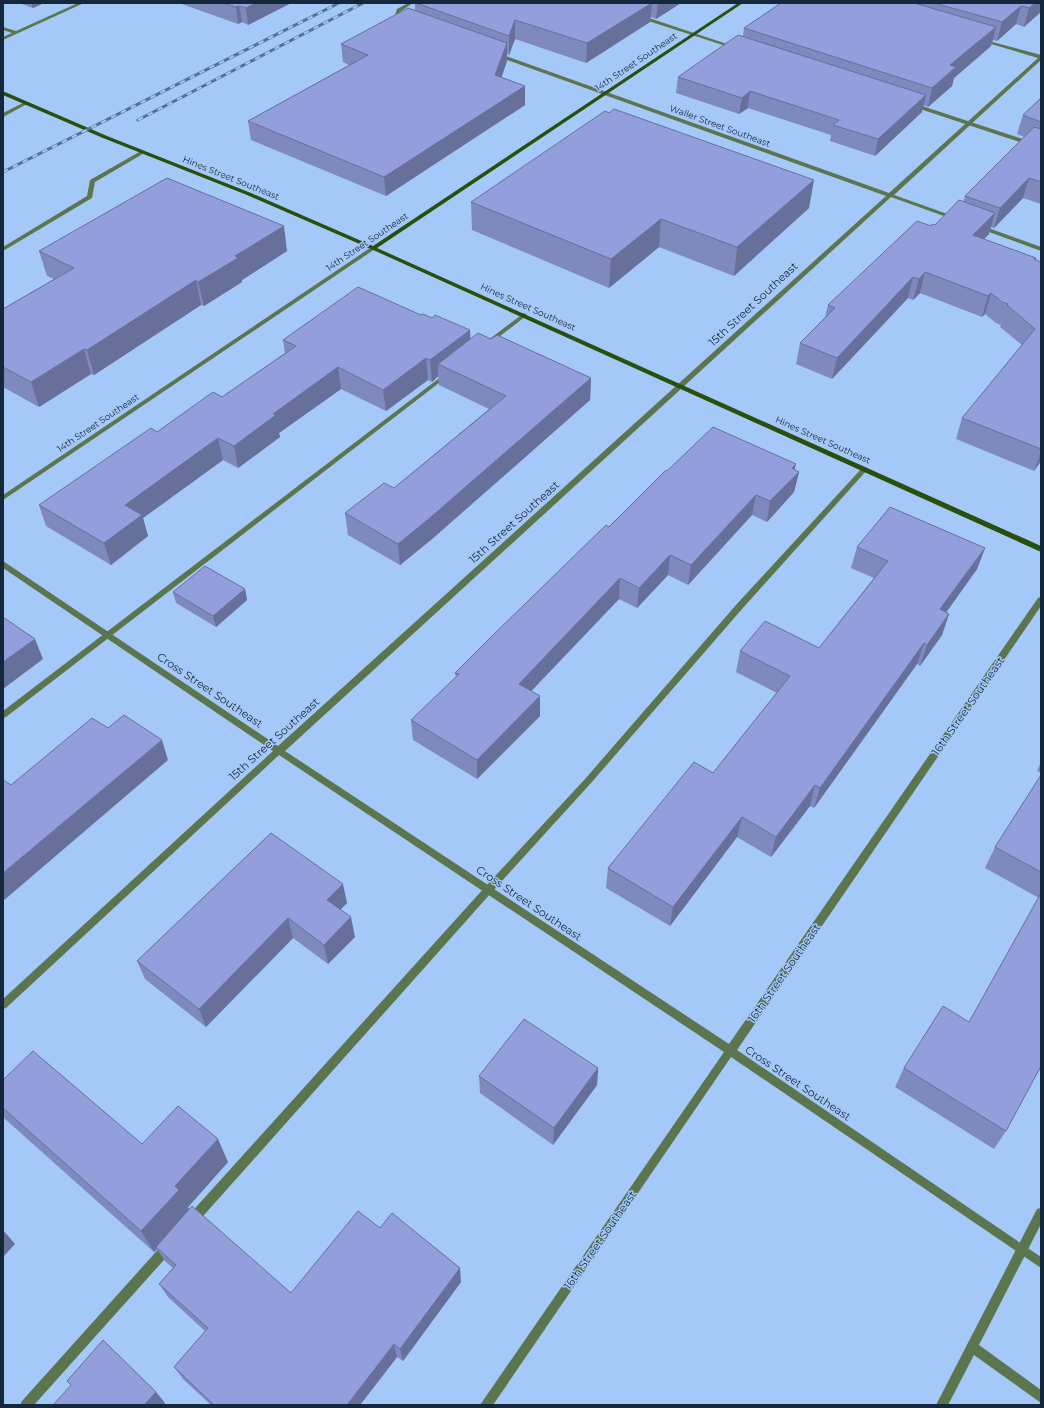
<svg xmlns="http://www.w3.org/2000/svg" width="1044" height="1408" font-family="Montserrat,sans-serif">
	<rect width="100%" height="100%" fill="#a4c8f7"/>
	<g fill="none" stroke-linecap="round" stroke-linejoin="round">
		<g fill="#5b764e" fill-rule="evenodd">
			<path d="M78,3H84L3,40V37L12,33L3,30V27L16,31Z"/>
			<path d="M639,16H643L736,47L732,48L639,18Z"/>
			<path d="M25,102L29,103L3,117V113Z"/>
			<path d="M913,103L1041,145V149L911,106L910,105Z"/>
			<path d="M141,151L146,152L95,182L92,198L3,251V247L87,196L90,180Z"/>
			<path d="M524,313L527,315L526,316L491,343H487V341Z"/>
			<path d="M446,373L448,374V376L6,717L3,718V711Z"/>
			<path d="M863,467H865L868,469L742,609L591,783L491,893L196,1224L192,1225L188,1224L187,1220L188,1216L485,887L585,779L736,605Z"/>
			<path d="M1041,1208V1224L979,1345L1041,1390V1403L974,1355L948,1405H936L1037,1209Z"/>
			<path d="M167,1243L171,1244L172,1248L171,1252L34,1405H20L22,1401L163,1244Z"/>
		</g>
		<g fill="#5b764e" fill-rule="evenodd">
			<path d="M408,3H413L401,11L399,15L404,20L400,21L395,15L397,9Z"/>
			<path d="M981,39L1041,55V60L894,195L956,217V219H952L891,197L285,751L729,1044L1038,598L1041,597V606L737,1050L1041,1257V1268L731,1057L493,1405H480L724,1052L279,755L6,1008L3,1009V999L273,751L3,568V561L278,746L886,196L496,56V54H500L889,193L1038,58L981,41Z"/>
			<path d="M980,225L1041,247V251L978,228V226Z"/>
			<path d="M373,246L375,247V249L3,500V495Z"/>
		</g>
		<path fill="#294f0d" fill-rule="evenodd" d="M738,3H743L377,248L1041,546V552L371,249L247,195L103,138L3,95V92H5L107,136L251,193L373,246Z"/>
		<defs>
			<g id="rail">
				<path d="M138,120L363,3"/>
				<path d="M3,172L339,3"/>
			</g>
		</defs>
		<use href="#rail" stroke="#567091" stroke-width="3"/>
		<use href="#rail" stroke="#a4c8f7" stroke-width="2" stroke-dasharray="5.5" stroke-linecap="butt"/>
	</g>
	<g fill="#7e89be">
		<path d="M19,3H44L33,8Z"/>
		<path d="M179,3H291L248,25L242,22L238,24Z"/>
		<path d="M415,3H681L656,19L651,17L650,22L586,63L515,39L509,55L507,54V61L501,77L525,86V105L386,196L251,140L248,121L349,65L343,62L341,44L415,10Z"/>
		<path d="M781,3H1041L1024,27L1016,24L997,41L993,40L991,46L954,78L952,86L928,107L923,105L922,112L875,156L830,141L831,135L748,108L739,114L676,93L678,77L743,36L744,28Z"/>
		<path d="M1041,98V204L1023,198L994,228L991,227L989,234L984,239L1036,258L1035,260L1041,262V461L1034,471L956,439L962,418L1022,345L1000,327L1001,325L996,323L985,314L982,317L920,293L913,300L908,298L832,379L796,364L800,343L825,317L828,305L931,226L935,225L963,202L965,196L1024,137L1017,134L1023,115Z"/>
		<path d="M471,202L809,208L734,276L659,247L609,288L472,230Z"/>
		<path d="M39,251H287L242,280V282L204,306L201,305L94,375L91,374L39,407L3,387V309L54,279L47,276Z"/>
		<path d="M471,339H491L591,378L590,400L432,539L400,565L348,535L345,513L394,488L489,409L439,385L438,376L432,382L428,380L386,411L341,389L279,433L280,437L238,468L223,460L143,518L148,536L111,565L46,526L39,505L157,432L222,397L285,353L283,340Z"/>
		<path d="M795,470L799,472L794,492L767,522L752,515L688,585L668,575L637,608L619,599L531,691L540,716L477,779L413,740L411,720L456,678L455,673L667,471Z"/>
		<path d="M857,547L985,548L977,569L946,612L949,614L942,635L920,666L917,664L814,808L810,806L771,857L737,837L670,926L606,888L608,868L713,773L777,693L736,672L740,651L819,648L874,578L851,568Z"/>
		<path d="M245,589L247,600L216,627L176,603L173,592Z"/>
		<path d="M1041,762V773L1037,771Z"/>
		<path d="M1041,775V1066L1006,1131L994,1149L895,1087L904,1068L969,1022L1039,898L985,868L995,847Z"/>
		<path d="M271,833L347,903L340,910L355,937L328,964L293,938L206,1027L145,979L137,961Z"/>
		<path d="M598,1068L597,1085L553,1145L480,1093L479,1076Z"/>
		<path d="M3,1080L142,1144L228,1162L188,1207L189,1209L291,1293L380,1228L461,1282L403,1361L397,1357L360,1405H211L183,1379L174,1367L205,1331L168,1297L159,1284L173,1268L165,1261L157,1249L154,1252L5,1119L3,1116Z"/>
	</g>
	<g fill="#676f9b">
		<path d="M31,3H44L33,8Z"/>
		<path d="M256,3H291L248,25L246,8Z"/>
		<path d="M652,3L650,22L586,63L587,43Z"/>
		<path d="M658,3H681L656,19Z"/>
		<path d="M1035,3H1041V12L1024,27L1029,8Z"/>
		<path d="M239,6L242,22L238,24L236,7Z"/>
		<path d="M1021,6L1016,24L997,41L1002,22Z"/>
		<path d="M515,20V39L509,55V36Z"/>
		<path d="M996,27L991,46L954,78L952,86L928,107L932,88L950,65Z"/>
		<path d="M507,43V61L496,94L495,75Z"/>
		<path d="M525,86V105L386,196L384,177Z"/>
		<path d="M750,91L748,108L739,114L742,98Z"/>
		<path d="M926,95L922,112L875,156L878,139Z"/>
		<path d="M1029,178L1023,198L994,228L1000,208Z"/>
		<path d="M814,180L809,208L734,276L737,247Z"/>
		<path d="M995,213L989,234L967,256L973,235Z"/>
		<path d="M661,219L659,247L609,288L611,259Z"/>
		<path d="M284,226L287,251L242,280V282L204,306L198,282L235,256Z"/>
		<path d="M925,272L920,293L913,300L919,279Z"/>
		<path d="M913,277L908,298L832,379L837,358Z"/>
		<path d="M196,280L201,305L94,375L87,350Z"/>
		<path d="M991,293L985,314L982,317L988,296Z"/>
		<path d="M470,330L471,352L438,364V376L432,382L430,360Z"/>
		<path d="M84,349L91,374L39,407L31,382Z"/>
		<path d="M426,358L428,380L386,411L383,390Z"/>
		<path d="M338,367L341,389L279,433L280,437L238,468L234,446L273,414Z"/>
		<path d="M591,378L590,400L432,539L400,565L398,544Z"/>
		<path d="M218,438L223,460L143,518L148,536L111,565L104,543L125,505Z"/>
		<path d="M1041,452V461L1034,471Z"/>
		<path d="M796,464L793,477L799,472L794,492L767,522L770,501L792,468Z"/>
		<path d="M756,495L752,515L688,585L691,565Z"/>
		<path d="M985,548L977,569L933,631L940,609Z"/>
		<path d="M670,555L668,575L637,608L639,588Z"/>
		<path d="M620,578L619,599L519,704V684Z"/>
		<path d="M245,589L247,600L216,627L213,616Z"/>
		<path d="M949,614L942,635L920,666L927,645Z"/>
		<path d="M35,639L43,659L3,689V662Z"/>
		<path d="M924,643L917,664L814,808L820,788Z"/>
		<path d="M540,696V716L477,779V760Z"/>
		<path d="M162,740L168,760L3,901V873Z"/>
		<path d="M815,785L810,806L771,857L776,837Z"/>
		<path d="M742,817L737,837L670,926L673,907Z"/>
		<path d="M343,884L347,903L331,919L327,900Z"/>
		<path d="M351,917L355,937L328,964L324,945Z"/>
		<path d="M288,918L293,938L206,1027L199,1009Z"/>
		<path d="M598,1068L597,1085L553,1145L554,1128Z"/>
		<path d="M218,1139L228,1162L188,1207L190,1212L156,1247L157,1249L154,1252L141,1231L175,1186Z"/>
		<path d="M3,1230L15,1244L3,1257Z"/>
		<path d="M460,1268L461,1282L403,1361L400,1349Z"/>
		<path d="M394,1344L397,1357L360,1405H347Z"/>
		<path d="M156,1392L165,1403L164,1405H144Z"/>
	</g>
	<g fill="#939fdd" stroke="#676f9b">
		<path d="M223,3H256L246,8L239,6L236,7Z"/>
		<path d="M416,3H652L587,43L515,20L509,36Z"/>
		<path d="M781,3H914L996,27L950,65L956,67L932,88L744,28Z"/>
		<path d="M934,3H1035L1029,8L1021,6L1002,22Z"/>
		<path d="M408,8L507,43L495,75L525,86L384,177L248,121L368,55L341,44Z"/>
		<path d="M738,35L926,95L878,139L833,125L839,120L750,91L742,98L678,77Z"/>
		<path d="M1041,98V122L1023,115Z"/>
		<path d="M614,109L814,180L737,247L661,219L611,259L471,202L605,111L609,113Z"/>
		<path d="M1034,127L1041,129V182L1029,178L1000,208L965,196Z"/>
		<path d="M167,178L284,226L235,256L238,258L198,282L196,280L87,350L84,349L31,382L3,367V309L74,268L39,251Z"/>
		<path d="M959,200L995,213L973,235L1036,258L1034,259L1041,262V449L962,418L1035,329L1007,305L1008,304L1002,302L991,293L988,296L925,272L919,279L913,277L837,358L800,343L835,308L828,305L917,221L931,226L932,224L935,225Z"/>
		<path d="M358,287L421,315L423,314L432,318L435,315L470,330L430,360L426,358L383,390L338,367L273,414L276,415L234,446L218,438L125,505L142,515L104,543L39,505L151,428L157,432L213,392L222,397L296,346L283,340Z"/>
		<path d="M478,333L491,339L497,335L591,378L431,517L398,544L345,513L384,483L394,488L506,396L438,364Z"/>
		<path d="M713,427L796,464L792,468L799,472L770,501L756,495L691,565L670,555L639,588L620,578L519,684L540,696L477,760L411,720L459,674L455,673L490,638L606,525L609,527L666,470L667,471Z"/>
		<path d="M890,507L985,548L940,609L949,614L927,645L924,643L820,788L815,785L776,837L742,817L673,907L608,868L694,762L713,773L790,676L740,651L765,621L819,648L888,561L857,547Z"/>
		<path d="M205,566L245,589L213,616L173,592Z"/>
		<path d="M3,617L35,639L3,662Z"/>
		<path d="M124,715L162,740L3,873V780L11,785L92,718L108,728Z"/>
		<path d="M1041,775V872L995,847Z"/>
		<path d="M271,833L343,884L327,900L351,917L324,945L288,918L199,1009L137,961Z"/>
		<path d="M1041,893V1066L1006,1131L904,1068L943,1006L969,1022Z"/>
		<path d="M524,1019L598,1068L554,1128L479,1076Z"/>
		<path d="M33,1051L142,1144L178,1106L218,1139L175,1186L179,1190L141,1231L3,1108V1080Z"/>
		<path d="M192,1206L291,1293L358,1211L380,1228L392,1213L460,1268L400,1349L394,1344L347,1405H214L174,1367L208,1328L159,1284L176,1265L156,1247Z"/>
		<path d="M103,1340L156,1392L144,1405H53L71,1385L67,1381Z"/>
	</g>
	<g text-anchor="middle" stroke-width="3" stroke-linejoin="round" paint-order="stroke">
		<g font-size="9" fill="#15273d" stroke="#a4c8f7">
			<text transform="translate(636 62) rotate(-34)" y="3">14th Street Southeast</text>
			<text transform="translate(720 126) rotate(20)" y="3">Waller Street Southeast</text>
			<text transform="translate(231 178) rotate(22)" y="3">Hines Street Southeast</text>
			<text transform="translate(367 242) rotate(-34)" y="3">14th Street Southeast</text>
			<text transform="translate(528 307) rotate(24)" y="3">Hines Street Southeast</text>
			<text transform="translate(98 423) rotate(-34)" y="3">14th Street Southeast</text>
			<text transform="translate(823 440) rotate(24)" y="3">Hines Street Southeast</text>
		</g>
		<g font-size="11" fill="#15273d" stroke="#a4c8f7">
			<text transform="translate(753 304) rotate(-43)" y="4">15th Street Southeast</text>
			<text transform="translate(514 522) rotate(-42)" y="4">15th Street Southeast</text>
			<text transform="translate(210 690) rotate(34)" y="4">Cross Street Southeast</text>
			<text transform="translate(968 706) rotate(-55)" y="4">16th Street Southeast</text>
			<text transform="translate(274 739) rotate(-42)" y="4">15th Street Southeast</text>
			<text transform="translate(529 903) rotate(34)" y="4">Cross Street Southeast</text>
			<text transform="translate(784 973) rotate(-55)" y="4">16th Street Southeast</text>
			<text transform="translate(798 1083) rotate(34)" y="4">Cross Street Southeast</text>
			<text transform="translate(600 1240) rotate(-55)" y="4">16th Street Southeast</text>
		</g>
	</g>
	<rect width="1044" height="1408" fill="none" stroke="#15273d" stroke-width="8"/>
</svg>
